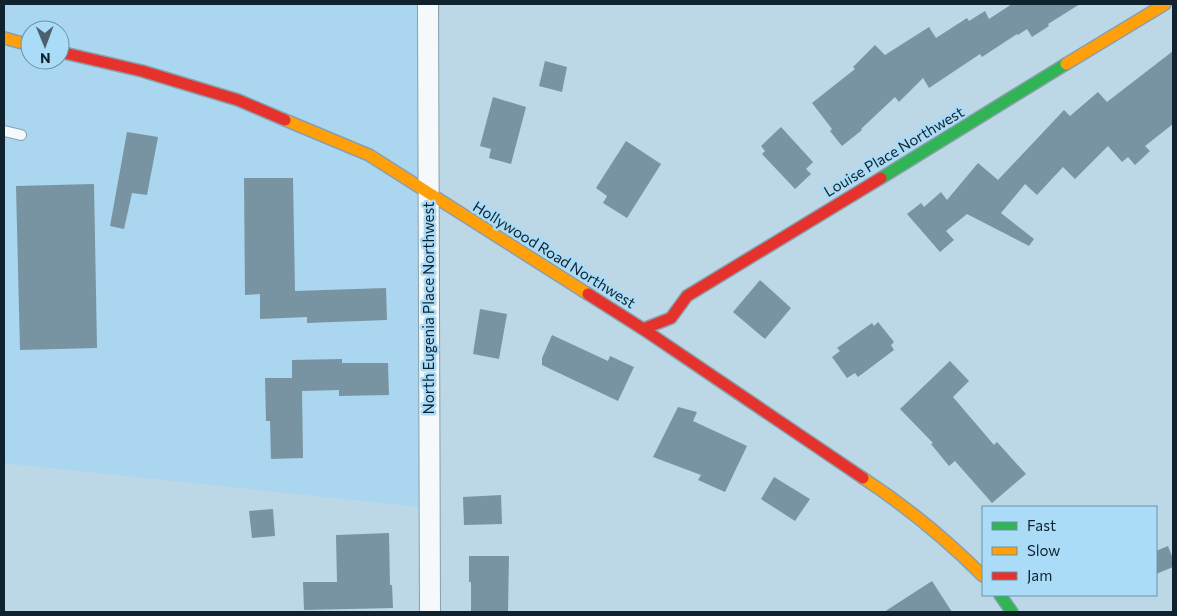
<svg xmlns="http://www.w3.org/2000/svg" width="1177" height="616" font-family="Commissioner,sans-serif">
	<rect width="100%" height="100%" fill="#bcd7e6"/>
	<path fill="#aad6ef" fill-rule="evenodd" d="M4,4H440L430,508L4,463ZM30,30H60V60H30Z"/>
	<g fill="#7894a2">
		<path d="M1012,4H1080L1048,24L1049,26L1032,37L1027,29L1018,35L1017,34L982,57L980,54L929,88L923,78L899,102L895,97L861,129L862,130L842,146L830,131L832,129L812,103L855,69L853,67L875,45L885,55L929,27L936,38L967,18L969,21L985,11L989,19Z"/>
		<path d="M1173,51V124L1145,146L1150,151L1135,165L1128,157L1122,162L1108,146L1075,179L1063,167L1037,195L1025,184L1001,213L1034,239L1029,246L967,214L946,231L954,240L940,252L907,214L921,203L924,207L941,192L947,200L978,163L998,180L1064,110L1070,116L1098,92L1107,102Z"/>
		<path d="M545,61L567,67L562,92L539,86Z"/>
		<path d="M493,97L526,107L511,164L489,158L491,149L480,146Z"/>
		<path d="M781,127L813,162L806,169L811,174L795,189L762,154L765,151L761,146Z"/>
		<path d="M127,132L158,137L147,195L132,193L124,229L110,226Z"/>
		<path d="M626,141L661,164L627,218L603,203L607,196L596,188Z"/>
		<path d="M244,178H293L295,291L386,288L387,320L307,323V317L260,319V294L245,295Z"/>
		<path d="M94,184L97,348L20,350L16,186Z"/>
		<path d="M760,280L791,308L765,339L733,312Z"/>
		<path d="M480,309L507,314L499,359L473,354Z"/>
		<path d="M878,322L894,342L891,345L894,350L858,377L855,373L847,378L832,357L840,351L837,348L872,323L874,326Z"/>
		<path d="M552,335L608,361L610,356L634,367L618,401L542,365V358Z"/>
		<path d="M342,359V363H388L389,395L339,396V390L302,391L303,458L271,459L270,421H266L265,378H292V360Z"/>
		<path d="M950,361L969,381L953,397L994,445L997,442L1026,474L992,503L955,461L949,466L931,444L933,443L900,409Z"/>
		<path d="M678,407L697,412L693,421L747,446L725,492L698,480L701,475L653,457Z"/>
		<path d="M774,477L810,499L795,521L761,499Z"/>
		<path d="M501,495L502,524L464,525L463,497Z"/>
		<path d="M273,509L275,536L252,538L249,511Z"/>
		<path d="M389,533L390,585H392L393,608L304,610L303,582H337L336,535Z"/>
		<path d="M1168,546L1173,559V567L1156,574V551Z"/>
		<path d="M469,556H509L508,612H471V582H469Z"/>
		<path d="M932,581L952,612H884Z"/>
	</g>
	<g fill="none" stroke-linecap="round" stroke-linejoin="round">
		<defs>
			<path id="lane" d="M4,131L21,135"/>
			<path id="street" d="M428,4L430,612"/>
			<g id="fast">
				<path d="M881,178L1066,64"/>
				<path d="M1000,595L1012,612"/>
			</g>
			<g id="slow">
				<path d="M4,38L30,45"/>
				<path d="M1066,64L1165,4"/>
				<path d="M285,120L369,155L588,294"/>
				<path d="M863,478C907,507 946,539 983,576"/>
			</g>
			<g id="jam">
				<path d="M60,52L142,71L238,100L285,120"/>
				<path d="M588,294L643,329L863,478"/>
				<path d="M643,329L671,318L687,296L881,178"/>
			</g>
		</defs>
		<use href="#lane" stroke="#8a9fab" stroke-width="12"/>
		<use href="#street" stroke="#8a9fab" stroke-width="22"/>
		<use href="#fast" stroke="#8a9fab" stroke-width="14"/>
		<use href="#slow" stroke="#8a9fab" stroke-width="14"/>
		<use href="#jam" stroke="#8a9fab" stroke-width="14"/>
		<use href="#lane" stroke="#f5f9fb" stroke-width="10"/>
		<use href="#street" stroke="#f5f9fb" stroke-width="20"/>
		<use href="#fast" stroke="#30b455" stroke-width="11"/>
		<use href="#slow" stroke="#ff9f0a" stroke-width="11"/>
		<use href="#jam" stroke="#e5322d" stroke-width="11"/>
	</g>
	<g text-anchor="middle" stroke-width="5" stroke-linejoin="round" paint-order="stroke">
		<g font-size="15" fill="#0f222d" stroke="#aadcf8">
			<text transform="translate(894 152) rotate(-31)" y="5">Louise Place Northwest</text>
			<text transform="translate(554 255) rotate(32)" y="5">Hollywood Road Northwest</text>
			<text transform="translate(429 308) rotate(-90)" y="5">North Eugenia Place Northwest</text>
		</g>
	</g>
	<rect width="1177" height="616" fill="none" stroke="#0f222d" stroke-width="10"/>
	<rect x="982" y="506" width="175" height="90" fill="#aadcf8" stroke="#6c92a7"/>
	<rect x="992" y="522" width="25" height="8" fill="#30b455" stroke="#6c92a7"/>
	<text x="1027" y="531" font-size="15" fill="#0f222d">Fast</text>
	<rect x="992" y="547" width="25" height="8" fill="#ff9f0a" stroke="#6c92a7"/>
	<text x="1027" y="556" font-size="15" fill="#0f222d">Slow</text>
	<rect x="992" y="572" width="25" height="8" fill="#e5322d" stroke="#6c92a7"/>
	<text x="1027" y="581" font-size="15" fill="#0f222d">Jam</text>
	<g transform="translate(45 45) rotate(179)"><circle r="24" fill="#aadcf8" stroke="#6c92a7"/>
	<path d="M0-4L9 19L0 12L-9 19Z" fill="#4c616e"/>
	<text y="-8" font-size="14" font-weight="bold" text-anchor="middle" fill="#0f222d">N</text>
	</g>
</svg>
